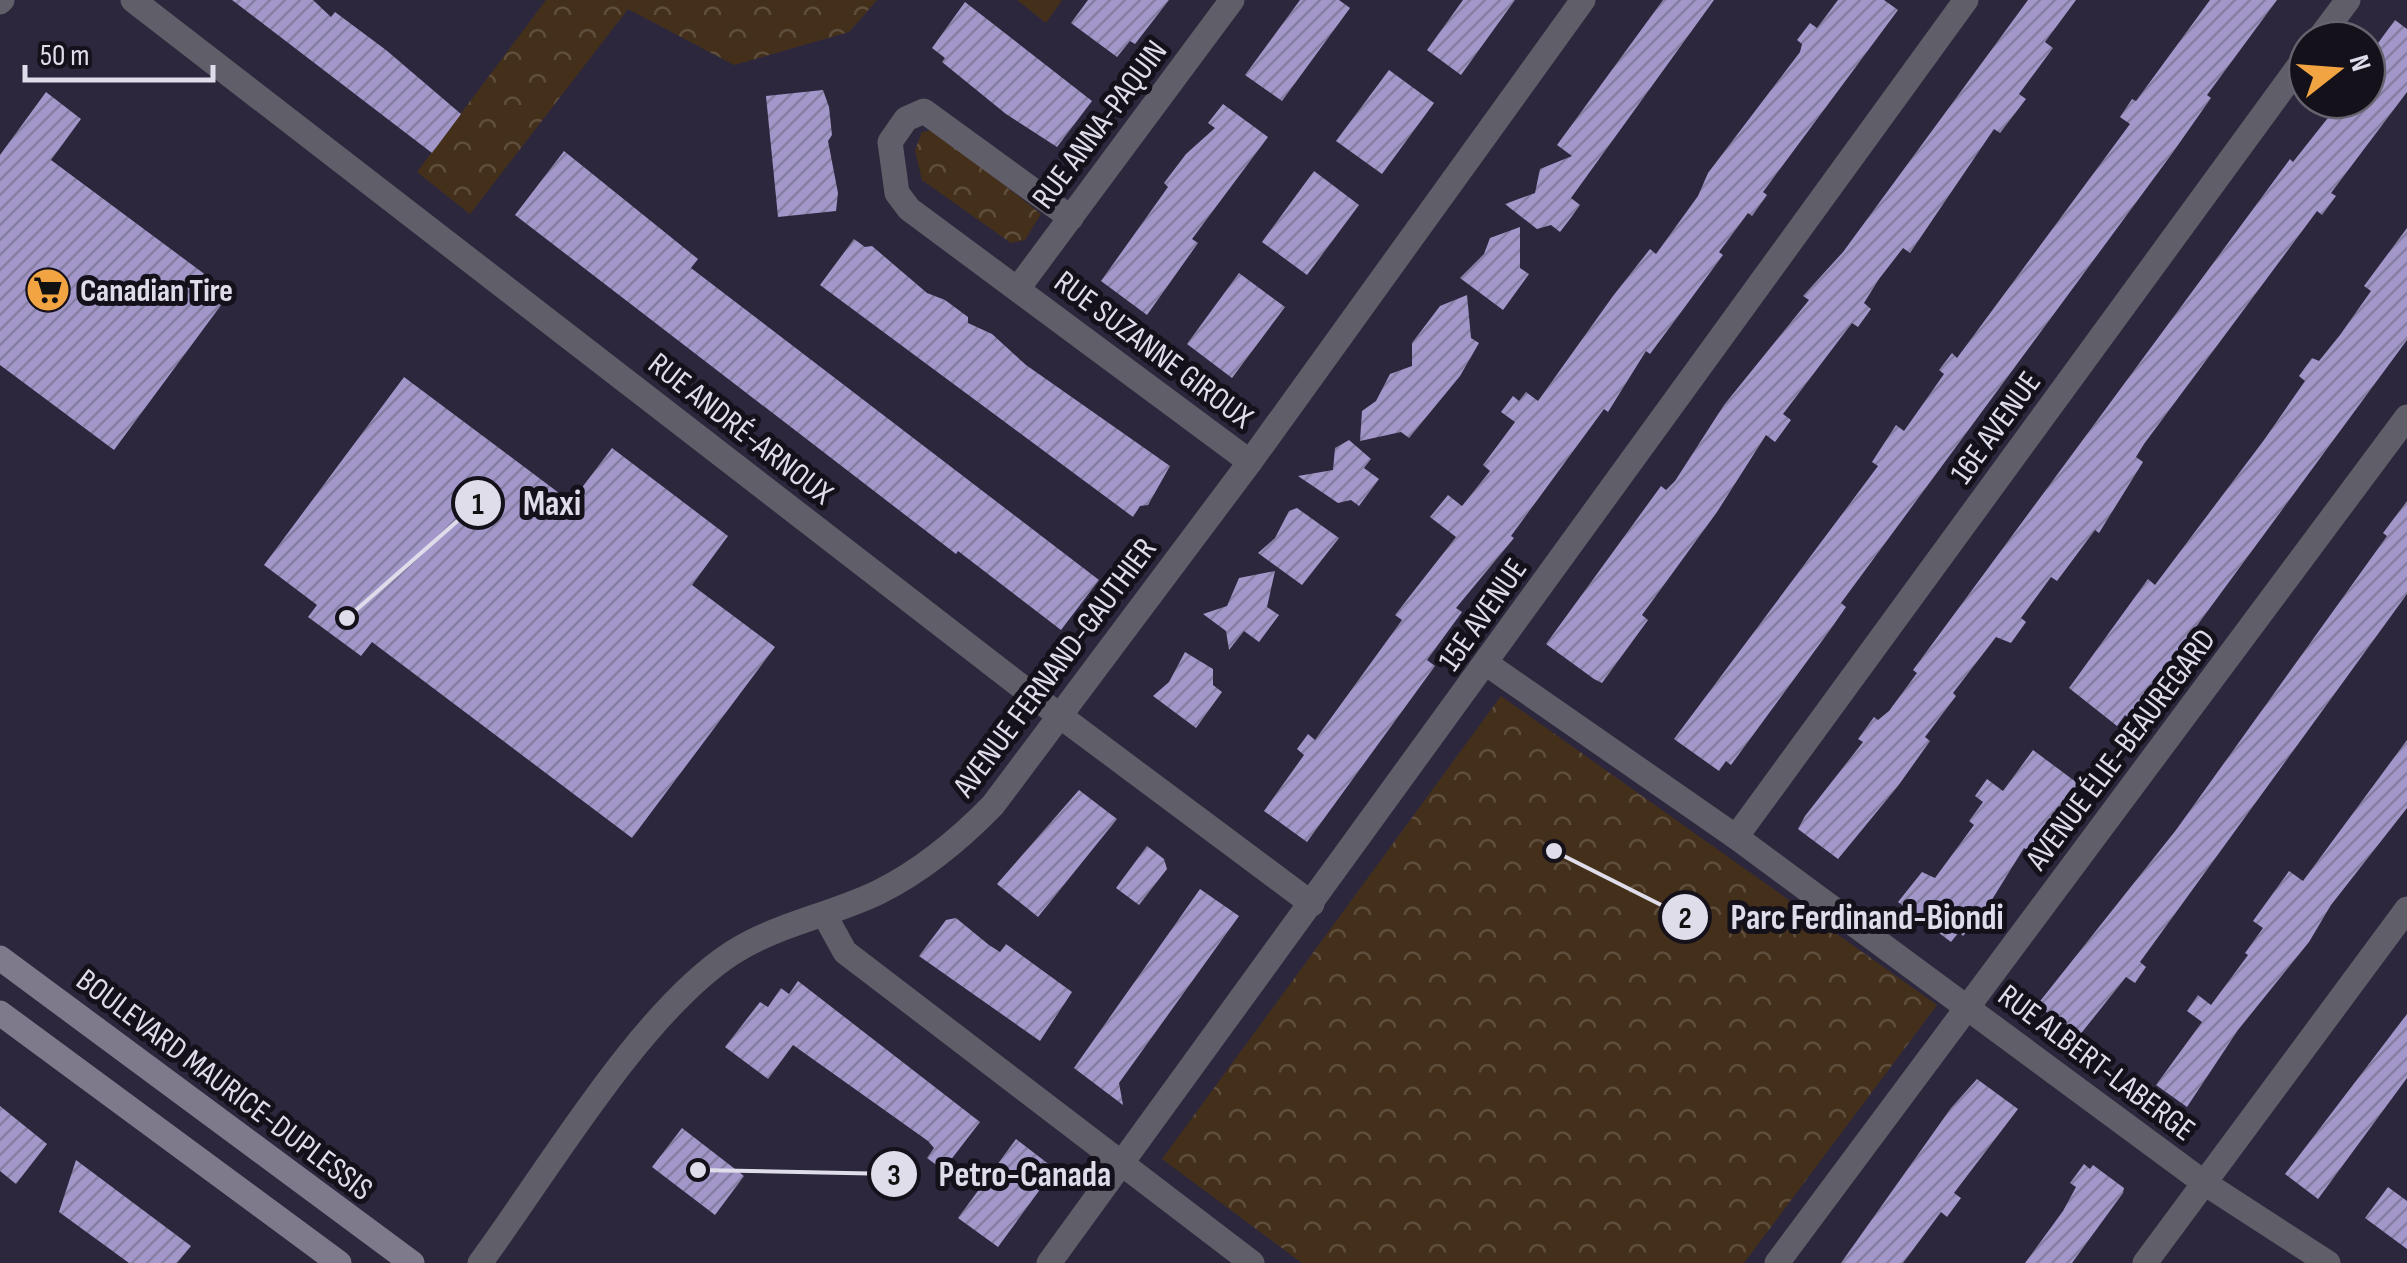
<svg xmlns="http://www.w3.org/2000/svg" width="2407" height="1263" font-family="'Sofia Sans Condensed',sans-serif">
	<defs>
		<pattern id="park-crowns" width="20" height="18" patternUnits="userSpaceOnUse" patternTransform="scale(2.5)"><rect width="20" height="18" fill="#44301a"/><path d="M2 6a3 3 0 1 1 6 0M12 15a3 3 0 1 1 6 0" fill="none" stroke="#5f4e3b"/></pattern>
		<pattern id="building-hatch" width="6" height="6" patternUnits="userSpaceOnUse" patternTransform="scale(2.5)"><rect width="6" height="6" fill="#a397ca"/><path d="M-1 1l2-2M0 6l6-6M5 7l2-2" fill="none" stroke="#867ea2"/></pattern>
	</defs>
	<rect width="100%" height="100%" fill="#2c273c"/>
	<g fill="url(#park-crowns)">
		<path d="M546,0H877L849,32L734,65L628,9L470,214L417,172Z"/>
		<path d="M1017,0H1062L1046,23Z"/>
		<path d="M934,130L1041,214L1025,240L1011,243L922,180L915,150L922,132Z"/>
		<path d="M1501,696L1937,1005L1744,1263H1302L1162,1159Z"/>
	</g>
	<g fill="url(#building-hatch)">
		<path d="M232,0H313L331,17L335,12L386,50L461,114L432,153Z"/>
		<path d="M1088,0H1169L1135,44L1130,41L1117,57L1071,23Z"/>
		<path d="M1300,0H1339L1350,8L1282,101L1245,75Z"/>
		<path d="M1463,0H1515L1461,75L1427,50Z"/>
		<path d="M1663,0H1714L1571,198L1580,205L1570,219L1560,232L1551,225L1537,229L1505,204L1535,193L1540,169L1572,156L1557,145Z"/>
		<path d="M1838,0H1884L1898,10L1763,192L1767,195L1752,216L1748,213L1719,252L1723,255L1676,319L1650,354L1646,351L1608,412L1604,409L1511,536L1514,538L1456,608L1462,612L1427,660L1435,666L1307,842L1264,811L1304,755L1297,749L1308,734L1315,740L1402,620L1395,615L1456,537L1430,517L1448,495L1462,506L1490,471L1483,465L1515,422L1501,412L1513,396L1519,401L1526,392L1538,401L1613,296L1650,249L1656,254L1698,196L1708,173L1800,52L1802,44L1797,40L1810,23L1817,28Z"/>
		<path d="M2028,0H2076L2045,42L2053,48L2019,94L2026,99L2000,133L1994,129L1910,253L1903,248L1879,279L1864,303L1871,309L1858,327L1852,323L1783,414L1791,420L1775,442L1766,435L1717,512L1642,615L1648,620L1602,683L1594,679L1546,644L1661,486L1666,490L1675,481L1724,405L1809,300L1803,296L1843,252Z"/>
		<path d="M2210,0H2277L2207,95L2211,98L2171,155L1841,603L1846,607L1830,630L1731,765L1726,761L1719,771L1674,739L1878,466L1872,462L1896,425L1904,431L1944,374L1939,370L1952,353L1957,358L2130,124L2120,117L2132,99L2136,101Z"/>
		<path d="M965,2L1092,101L1057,147L1006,114L942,62L945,58L932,48Z"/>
		<path d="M2395,20L2407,29V92L2331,193L2336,196L2322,215L2317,211L2144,444L2136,457L2143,462L2099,533L2095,530L2057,581L2051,577L2021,618L2026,622L2011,643L1996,637L1953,693L1956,696L1925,737L1930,741L1898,786L1838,859L1798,829L1805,816L1863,742L1858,739L1874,717L1878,720L1889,711L1917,673L1913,670L2290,159L2293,162L2342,100H2367V58Z"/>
		<path d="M1389,70L1434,103L1382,174L1336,141Z"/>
		<path d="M823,90L829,107L832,135L828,141L838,193L836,211L778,217L766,96Z"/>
		<path d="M46,92L81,119L51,160L230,293L114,450L0,365V155Z"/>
		<path d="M1223,104L1268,137L1192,239L1198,243L1147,315L1101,281L1168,187L1164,183L1186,154L1215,128L1208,123Z"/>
		<path d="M564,151L698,259L691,268L1099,580L1061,630L958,551L956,554L515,215Z"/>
		<path d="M1314,171L1359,205L1307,275L1262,242Z"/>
		<path d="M1520,227V268L1529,274L1503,310L1460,278L1484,254L1490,238Z"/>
		<path d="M2407,228V340L2129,718L2125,715L2117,726L2069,688L2148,579L2155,585L2264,440L2305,381L2299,376L2312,358L2319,361L2340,335L2371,291L2364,286Z"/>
		<path d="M854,239L865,247L872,246L927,293L945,300L968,317V323L992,334L1026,365L1170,466L1148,505L1140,506L1133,517L820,285Z"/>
		<path d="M1239,273L1285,307L1232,378L1187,344Z"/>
		<path d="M1467,295L1471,338L1479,343L1460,376L1409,438L1401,432L1360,441L1362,411L1376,401L1390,374L1412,366V343L1440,306Z"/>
		<path d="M404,377L571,502L612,448L728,536L692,585L775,647L632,838L372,642L361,656L308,617L317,605L264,565Z"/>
		<path d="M1349,440L1371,459L1364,468L1379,479L1359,506L1351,500L1338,503L1298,476L1333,470L1335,448Z"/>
		<path d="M2407,501V594L2140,962L2146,967L2135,983L2126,977L2079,1036L2037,1005L2176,830L2387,536L2383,533Z"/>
		<path d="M1297,508L1339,538L1302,585L1258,553L1275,538L1289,511Z"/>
		<path d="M1275,571L1267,607L1279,615L1259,642L1244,631L1229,650L1226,631L1203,614L1227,606L1239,578Z"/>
		<path d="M1185,652L1213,669V685L1222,692L1196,728L1153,696L1169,682Z"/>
		<path d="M2407,740V808L2331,905L2309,942L2238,1030L2187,1107L2156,1085L2202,1022L2187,1011L2198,995L2211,1005L2248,955L2245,953L2263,928L2253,921L2289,871L2303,881Z"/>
		<path d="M2033,750L2080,785L2029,851L2024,848L1988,906L1963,936L1959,932L1951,942L1898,902L1922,872L1935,878L1974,825L1969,821L1983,802L1975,796L1987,779L2003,791Z"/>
		<path d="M1079,790L1117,819L1038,917L997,884Z"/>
		<path d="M1147,846L1164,859L1167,869L1139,905L1116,888Z"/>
		<path d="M1200,889L1239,916L1119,1083L1123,1105L1074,1068Z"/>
		<path d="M956,918L989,945L1000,952L1006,944L1072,992L1040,1041L919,956L946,920Z"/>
		<path d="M798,981L980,1122L943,1170L927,1158L934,1148L928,1141L793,1045L768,1079L725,1047L760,1002L768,1007L781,988L789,994Z"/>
		<path d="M2407,1014V1078L2318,1199L2285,1174Z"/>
		<path d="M1977,1079L2018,1109L1954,1193L1961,1198L1947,1217L1941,1212L1903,1263H1841L1951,1108Z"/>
		<path d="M0,1106L47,1144L16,1184L0,1171Z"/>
		<path d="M682,1128L744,1176L715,1215L652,1167Z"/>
		<path d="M1016,1139L1055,1169L998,1247L958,1218Z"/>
		<path d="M76,1160L191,1246L177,1263H129L59,1212Z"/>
		<path d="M2084,1164L2090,1169L2093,1165L2124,1188L2123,1193L2072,1263H2025L2063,1211L2076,1187L2070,1183Z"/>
		<path d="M2388,1187L2407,1201V1249L2365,1218Z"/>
	</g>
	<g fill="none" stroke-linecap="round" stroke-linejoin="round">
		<g stroke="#605e68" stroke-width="25">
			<path d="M133,0L1036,698L1312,904"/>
			<path d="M0,2L2,0"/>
			<path d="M2318,40L2348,0"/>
			<path d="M1071,218L924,111L906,119L890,142L897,193L909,209L1250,462"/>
			<path d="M1019,287L1232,0"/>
			<path d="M1487,664L1736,837L2203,1182L2328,1263"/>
			<path d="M1736,837L2307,55"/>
			<path d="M824,914L845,952L1252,1263"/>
			<path d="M480,1263C548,1171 639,1014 732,953C777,924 832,915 879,892C923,870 959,840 993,805L1250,462L1583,0"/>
			<path d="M1049,1263L1966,0"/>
			<path d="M1777,1263L2407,417"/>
			<path d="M2145,1263L2407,909"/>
		</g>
		<g stroke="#7e7a8b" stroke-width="25">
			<path d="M0,958L412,1263"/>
			<path d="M0,1013L339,1263"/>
		</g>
	</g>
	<defs>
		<symbol id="supermarket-disc" viewBox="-11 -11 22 22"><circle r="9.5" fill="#f3a442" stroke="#14111b"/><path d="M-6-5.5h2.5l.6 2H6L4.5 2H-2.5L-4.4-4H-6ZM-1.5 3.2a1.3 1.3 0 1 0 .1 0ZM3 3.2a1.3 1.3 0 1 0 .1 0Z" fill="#111"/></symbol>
	</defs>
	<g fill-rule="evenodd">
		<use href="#supermarket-disc" x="23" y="265" width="50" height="50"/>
	</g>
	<g text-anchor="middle" stroke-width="10" stroke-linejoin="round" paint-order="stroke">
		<g font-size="32" fill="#e0ddeb" stroke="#14111b">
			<text transform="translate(1099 124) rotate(-53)" y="11">RUE ANNA-PAQUIN</text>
			<text transform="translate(1154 349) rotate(37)" y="11">RUE SUZANNE GIROUX</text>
			<text transform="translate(1995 427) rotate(-54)" y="11">16E AVENUE</text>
			<text transform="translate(741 428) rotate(38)" y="11">RUE ANDRÉ-ARNOUX</text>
			<text transform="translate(1482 614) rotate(-55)" y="11">15E AVENUE</text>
			<text transform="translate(1054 667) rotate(-53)" y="11">AVENUE FERNAND-GAUTHIER</text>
			<text transform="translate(2120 749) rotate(-53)" y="11">AVENUE ÉLIE-BEAUREGARD</text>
			<text transform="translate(2097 1062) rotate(37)" y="11">RUE ALBERT-LABERGE</text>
			<text transform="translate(225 1084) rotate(37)" y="11">BOULEVARD MAURICE-DUPLESSIS</text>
		</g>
		<g font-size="32" font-weight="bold" fill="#e0ddeb" stroke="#14111b" text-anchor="start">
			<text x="80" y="301">Canadian Tire</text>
		</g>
	</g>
	<path fill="none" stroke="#e0ddeb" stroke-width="4" d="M347 618L478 503M1554 851L1685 917M698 1170L894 1174"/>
	<g fill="#e0ddeb" stroke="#14111b" stroke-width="4">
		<circle cx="347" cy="618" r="10"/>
		<circle cx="1554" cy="851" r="10"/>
		<circle cx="698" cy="1170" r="10"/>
		<circle cx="478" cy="503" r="25"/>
		<circle cx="1685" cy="917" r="25"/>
		<circle cx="894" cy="1174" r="25"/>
	</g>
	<g font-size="30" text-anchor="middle" font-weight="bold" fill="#111">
		<text x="478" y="514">1</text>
		<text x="1685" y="928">2</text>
		<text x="894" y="1185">3</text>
	</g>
	<g font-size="35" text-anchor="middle" font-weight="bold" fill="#e0ddeb" stroke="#14111b" stroke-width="10" stroke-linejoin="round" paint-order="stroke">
		<text x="552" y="515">Maxi</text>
		<text x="1867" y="929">Parc Ferdinand-Biondi</text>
		<text x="1025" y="1186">Petro-Canada</text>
	</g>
	<g transform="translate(2337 70) rotate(73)"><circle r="48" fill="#14111b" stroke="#66636e" stroke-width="2.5"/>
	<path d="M0-8L18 38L0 25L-18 38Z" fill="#f3a442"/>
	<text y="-15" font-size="28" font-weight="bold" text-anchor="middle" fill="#e0ddeb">N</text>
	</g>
	<path d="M25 65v15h188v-15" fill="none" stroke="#e0ddeb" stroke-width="5"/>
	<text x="40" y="65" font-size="30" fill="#e0ddeb" stroke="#14111b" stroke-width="8" paint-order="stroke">50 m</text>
</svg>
